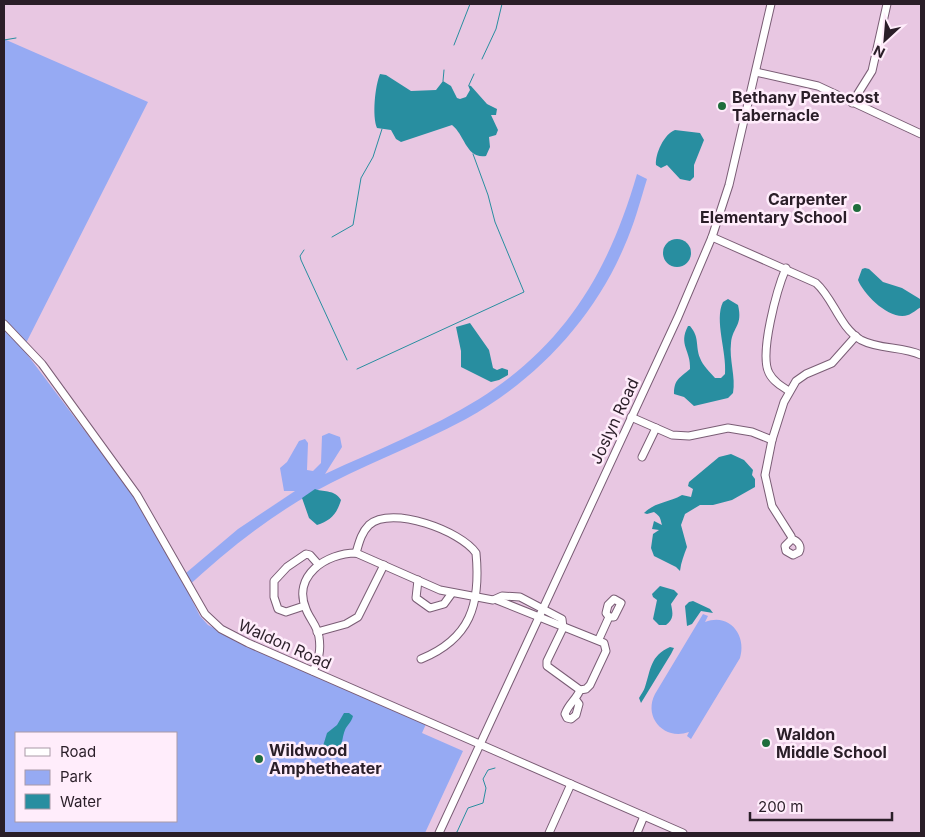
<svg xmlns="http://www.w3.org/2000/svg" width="925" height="837" font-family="Inter,sans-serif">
	<rect width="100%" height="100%" fill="#e8c7e2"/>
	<g fill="#96aaf3" fill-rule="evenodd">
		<path d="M4,39L148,102L23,349L131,492L180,578L238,529L295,491H284L280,468L287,462L299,441L305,439L308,443L307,470L313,471L321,463L322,436L329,433L340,437L342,447L325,474C376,450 431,429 479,399C566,344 609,271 637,174L647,179C640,202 634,225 624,247C593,320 535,381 466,419C416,446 362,465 312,493C266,519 225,552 186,588L200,616L208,625L247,645L426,724L422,733L463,751L425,833H4ZM16,733H176V821H16Z"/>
		<path d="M703,614L708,616L705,622C730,612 747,636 740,658L691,739L687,736L689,732C664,741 643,717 655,694Z"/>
	</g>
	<g fill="#288ea0">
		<path d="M380,74L386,75L411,91L436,90L443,81L451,86L457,98L460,99L466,97L470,90L468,85L471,86L487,104L497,109L496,115H491L498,130L496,135L489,137L490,147L486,156C466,159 465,135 452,125L401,142L396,139L391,130L377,128C372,116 375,86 380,74Z"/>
		<path d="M675,130L700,133L704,140L694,165V177L690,181L680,179L667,165L661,168L656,165C655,154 664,134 675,130Z"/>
		<circle cx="677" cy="253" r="14"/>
		<path d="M865,268L869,269L883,282L902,288L920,299L921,307C917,309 912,314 908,315C890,321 864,295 858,280L862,269Z"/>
		<path d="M728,299L738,305C743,326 733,326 731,343C729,360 736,377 733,393L728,398L694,406L684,397L674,394C674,379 680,378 690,369C691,350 678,345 688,326H690C700,338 695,345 700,358C703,366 710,372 715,378H721L725,374C727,352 714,320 723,302Z"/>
		<path d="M470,323L489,350L493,368L497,370L502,368L508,370V375L499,380L491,382L461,367V351L456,327Z"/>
		<path d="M731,454L744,460L753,470L752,475L755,479V487L732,500L713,505H700L685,514L681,525L687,547C684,555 681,562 680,571L676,567L654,556L651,548L653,534L659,530L652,529L654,521L662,525C660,518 661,517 654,512L647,514L644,513C655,502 668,503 682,495L691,497L693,489L688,486L689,482L719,457Z"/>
		<path d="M315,489C326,493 334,489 341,500C337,514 330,521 317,525L309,518L302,498Z"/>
		<path d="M660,586L674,590L678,594L671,604C673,614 674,619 666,625H659L653,619L657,600L653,597L652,594Z"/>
		<path d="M693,601L710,609L713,613L701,611L692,624L687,626L685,606L689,602Z"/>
		<path d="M670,647L674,648L671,654L641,703L639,698C641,694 644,691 645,687C651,669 650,656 670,647Z"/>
		<path d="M344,713H349L353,716C351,723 347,725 345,730C340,743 346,745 329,751L323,746L327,733L337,725Z"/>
	</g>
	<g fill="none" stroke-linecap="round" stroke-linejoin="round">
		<g stroke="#288ea0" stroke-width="1">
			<path d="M4,40L16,38"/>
			<path d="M454,45L470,4"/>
			<path d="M482,59L496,29L502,4"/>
			<path d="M443,81L444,70"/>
			<path d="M469,85L474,74"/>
			<path d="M332,237L353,225L361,178L373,157L382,129"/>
			<path d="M304,250L300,256L301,260L347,360"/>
			<path d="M357,369L524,292L495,222L488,195L473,154"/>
			<path d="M455,833L457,832L468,808L483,803L486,788L483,779L488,770L495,768"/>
		</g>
		<defs>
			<g id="minor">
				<path d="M756,72L818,86L921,134"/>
				<path d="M852,103L872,71L887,4"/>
				<path d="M712,237L816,283C834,299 839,327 861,340C880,350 902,346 921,355"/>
				<path d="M786,268C777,289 759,354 769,373C773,381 781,386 789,391"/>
				<path d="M4,324L42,364L137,495L205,614L221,629L248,643L683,833"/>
				<path d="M631,417L672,435L689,436L728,428L752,432L772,440"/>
				<path d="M642,457L656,428"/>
				<path d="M792,539C798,541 802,546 799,552L793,555L786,551L785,546L792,539L791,536L772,506L765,475L772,440L784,402L796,381L806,374L832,363L856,336"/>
				<path d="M356,553C359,543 361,533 369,525C392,505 461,531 476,553C481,605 470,639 421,659"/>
				<path d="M418,580L416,598L430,608L444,604L452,593"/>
				<path d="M497,600L604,643L606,651L590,685L586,689L580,690C576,700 569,703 565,714L567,718L571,719L576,715L579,704L576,700"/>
				<path d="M304,606L286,612L278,609L274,597V581L287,567L306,554L310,555L318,564"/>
				<path d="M563,628L547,661V666L580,690"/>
				<path d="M317,632L346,624L358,617L384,565"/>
				<path d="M599,639L609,617H614L621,603L614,599L608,605L606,613L609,617"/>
				<path d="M313,671C319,659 321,650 319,637C318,627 309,618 306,609C292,576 326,553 356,553L440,590L493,600L502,596L520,597L562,619L563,628"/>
				<path d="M439,833L678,317L712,237L729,185L771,4"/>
				<path d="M549,833L571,784"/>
				<path d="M637,833L644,816"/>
			</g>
		</defs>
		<use href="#minor" stroke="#7a5d75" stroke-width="9"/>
		<use href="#minor" stroke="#fff" stroke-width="7"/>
	</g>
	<g fill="#1e6d3c" stroke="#ffedfb" stroke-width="2">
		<circle cx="722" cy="106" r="5"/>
		<circle cx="857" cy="208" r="5"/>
		<circle cx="766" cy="743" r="5"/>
		<circle cx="259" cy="759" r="5"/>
	</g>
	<g text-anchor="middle" stroke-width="5" stroke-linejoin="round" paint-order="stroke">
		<g font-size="16" font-weight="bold" fill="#2a1e28" stroke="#ffedfb" text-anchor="start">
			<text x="732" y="103">Bethany Pentecost<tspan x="732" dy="18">Tabernacle</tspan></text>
			<text x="847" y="205" text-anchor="end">Carpenter<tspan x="847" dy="18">Elementary School</tspan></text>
			<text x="776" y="740">Waldon<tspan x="776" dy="18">Middle School</tspan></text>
			<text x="269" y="756">Wildwood<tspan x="269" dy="18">Amphetheater</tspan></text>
		</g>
		<g font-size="16" fill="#2a1e28" stroke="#ffedfb">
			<text transform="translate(614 421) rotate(-65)" y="6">Joslyn Road</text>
			<text transform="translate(285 644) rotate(24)" y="6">Waldon Road</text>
		</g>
	</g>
	<rect width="925" height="837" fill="none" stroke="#2a1e28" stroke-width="10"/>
	<rect x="15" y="732" width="162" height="90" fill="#ffedfb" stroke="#aa9aa7"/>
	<rect x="25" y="748" width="25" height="8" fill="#ffffff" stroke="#aa9aa7"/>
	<text x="60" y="757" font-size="15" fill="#2a1e28">Road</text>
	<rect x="25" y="770" width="25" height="15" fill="#96aaf3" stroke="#aa9aa7"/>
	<text x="60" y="782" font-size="15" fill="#2a1e28">Park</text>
	<rect x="25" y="794" width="25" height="15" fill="#288ea0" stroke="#aa9aa7"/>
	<text x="60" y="807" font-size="15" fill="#2a1e28">Water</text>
	<g transform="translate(885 40) rotate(206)" stroke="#ffedfb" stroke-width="4" paint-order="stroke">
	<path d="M0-4L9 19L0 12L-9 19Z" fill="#2a1e28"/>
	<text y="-8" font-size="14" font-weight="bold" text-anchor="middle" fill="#2a1e28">N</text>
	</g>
	<path d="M750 812v8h142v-8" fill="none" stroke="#2a1e28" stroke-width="2.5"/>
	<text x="758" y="812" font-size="15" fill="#2a1e28" stroke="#ffedfb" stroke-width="4" paint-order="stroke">200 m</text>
</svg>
